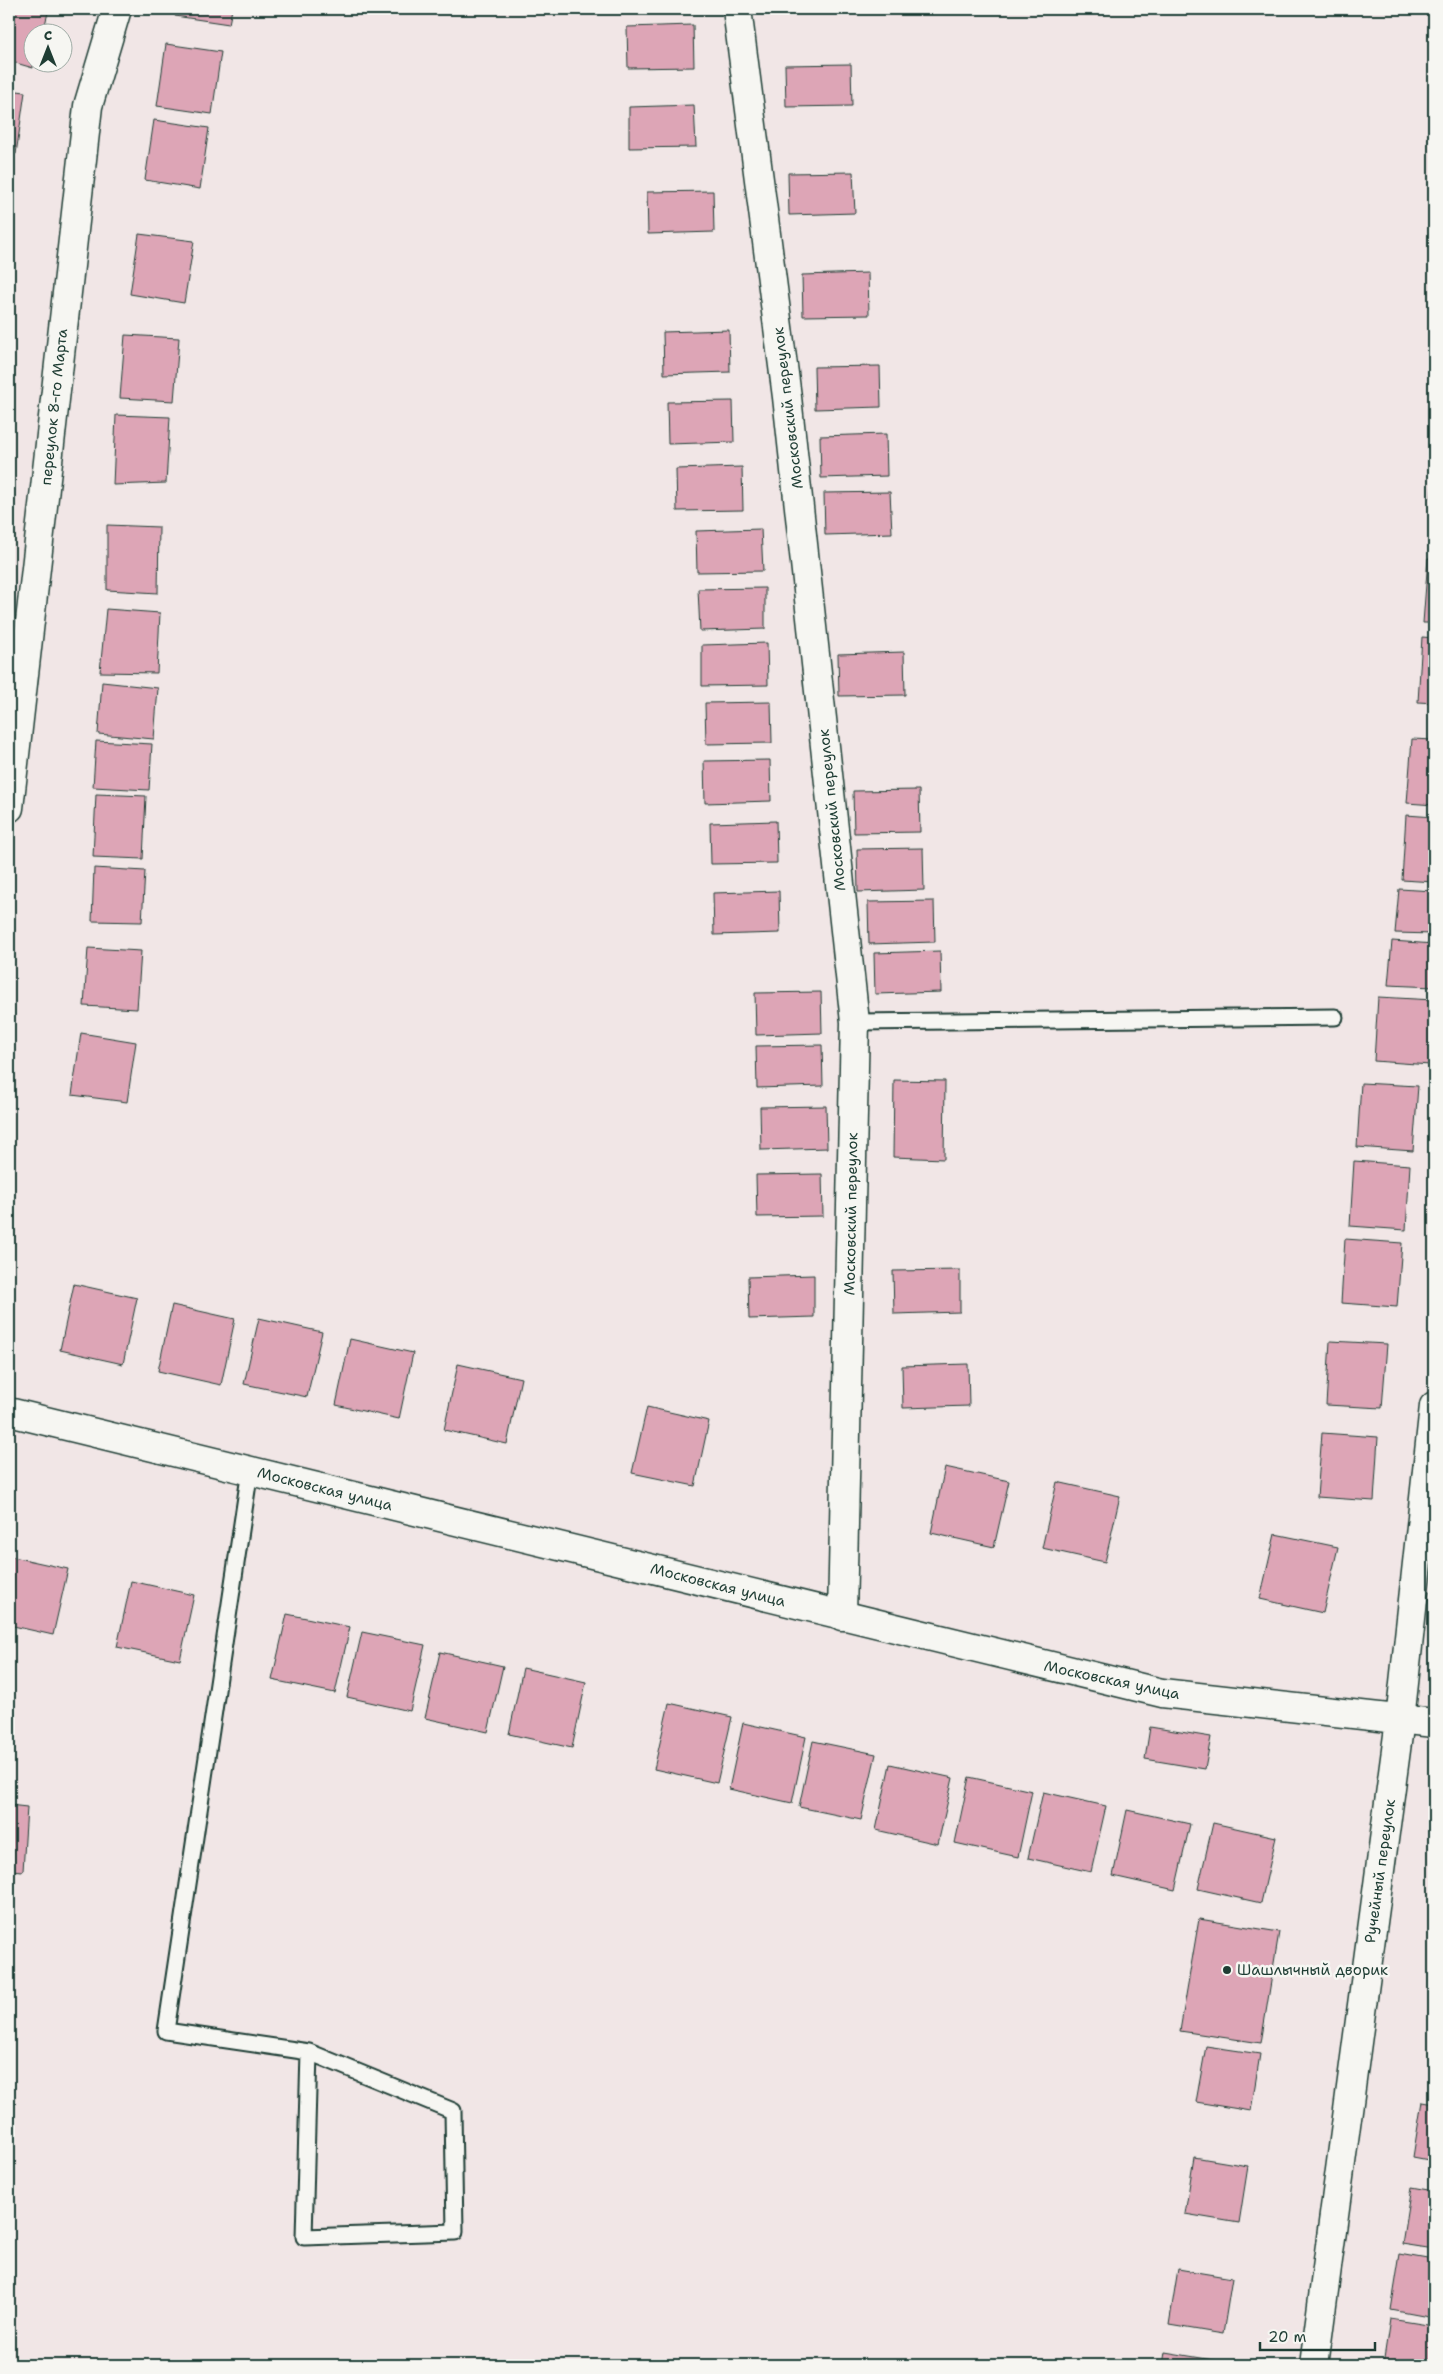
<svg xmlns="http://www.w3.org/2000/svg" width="1443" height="2374" font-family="'Shantell Sans',sans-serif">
	<rect width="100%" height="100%" fill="#f1e6e6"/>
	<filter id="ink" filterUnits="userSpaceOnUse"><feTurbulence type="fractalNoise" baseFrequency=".02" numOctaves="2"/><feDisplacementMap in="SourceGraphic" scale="10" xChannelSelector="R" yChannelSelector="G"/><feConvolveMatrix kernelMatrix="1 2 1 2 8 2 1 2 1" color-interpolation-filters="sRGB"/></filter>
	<g filter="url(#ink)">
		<g fill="#dda5b6" stroke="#1f3d34">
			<path d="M9,9H49L43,32H32L33,68L9,61Z"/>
			<path d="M176,9H232L229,24L175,16Z"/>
			<path d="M693,25L694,67L628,68L627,27Z"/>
			<path d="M166,44L221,52L212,114L157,106Z"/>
			<path d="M851,64L852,106L786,107L785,65Z"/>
			<path d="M9,90L25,92L16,154L9,153Z"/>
			<path d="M694,105L696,147L629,148V107Z"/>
			<path d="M154,120L209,128L200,189L145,180Z"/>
			<path d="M853,172L855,213L789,215L788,173Z"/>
			<path d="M713,191L714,232L648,234L647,192Z"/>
			<path d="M139,234L194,241L184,303L130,294Z"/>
			<path d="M868,273L869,315L803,316L802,275Z"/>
			<path d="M729,330L730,372L664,374L663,332Z"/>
			<path d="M125,335L179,338L174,401L120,398Z"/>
			<path d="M880,366L881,407L815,409L814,367Z"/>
			<path d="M733,401L734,442L668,444L667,402Z"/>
			<path d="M116,415L170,417L166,483L113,485Z"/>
			<path d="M886,434L887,476L821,478L820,436Z"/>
			<path d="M1434,460V511H1431Z"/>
			<path d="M742,467L743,510L677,511L676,469Z"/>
			<path d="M890,492L892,533L825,535L824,493Z"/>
			<path d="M107,525L159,527L158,593L107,590Z"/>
			<path d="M761,529L763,571L697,572L696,531Z"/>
			<path d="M1428,558L1434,559V623H1423Z"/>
			<path d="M765,588V629L700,631L698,589Z"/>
			<path d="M106,609L160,613L157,673L100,672Z"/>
			<path d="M1422,637L1434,638V703L1418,702Z"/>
			<path d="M767,643L768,685L702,686V645Z"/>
			<path d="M904,652L905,695L839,696L838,654Z"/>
			<path d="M102,682L158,688L154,739L98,734Z"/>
			<path d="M771,702L772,743L706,744L705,703Z"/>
			<path d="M1412,739L1434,740V805L1407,803Z"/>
			<path d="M96,741L152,744L149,790L93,787Z"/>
			<path d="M770,760L771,801L705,803L704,761Z"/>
			<path d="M919,790L920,832L854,833L853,791Z"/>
			<path d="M96,794L146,796L143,859L93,857Z"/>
			<path d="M1406,815L1434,817V882L1402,880Z"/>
			<path d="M776,821L777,863L711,864L710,823Z"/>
			<path d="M923,848L924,890L858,892L857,849Z"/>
			<path d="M94,868L145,871L142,922L92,921Z"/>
			<path d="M1399,889L1434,891V934L1395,933Z"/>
			<path d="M779,891L780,933L714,935L713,893Z"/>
			<path d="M934,901L935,942L869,944L868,902Z"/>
			<path d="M1392,941L1434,944V987L1388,985Z"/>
			<path d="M88,948L141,951L137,1009L84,1006Z"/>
			<path d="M940,951L941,992L875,994L874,953Z"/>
			<path d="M821,992L822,1033L756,1035L755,993Z"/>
			<path d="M1378,997L1434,1000L1430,1065L1374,1061Z"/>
			<path d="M81,1033L136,1042L127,1102L72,1095Z"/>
			<path d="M822,1045L823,1086L757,1088L756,1046Z"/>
			<path d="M894,1080L945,1081L944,1159L893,1157Z"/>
			<path d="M1361,1083L1418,1086L1413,1151L1357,1147Z"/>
			<path d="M826,1106L827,1148L761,1150L760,1107Z"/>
			<path d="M1354,1161L1410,1165L1406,1230L1350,1226Z"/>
			<path d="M822,1174L823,1216L757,1217L756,1175Z"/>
			<path d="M1345,1239L1402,1243L1397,1307L1341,1303Z"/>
			<path d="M960,1270V1312L894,1314L893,1271Z"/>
			<path d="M814,1275V1317L749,1319L748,1277Z"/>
			<path d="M74,1284L137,1298L123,1364L60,1350Z"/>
			<path d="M172,1305L235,1319L221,1385L158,1371Z"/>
			<path d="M259,1318L322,1332L307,1397L244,1384Z"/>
			<path d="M350,1339L413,1353L399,1419L336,1405Z"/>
			<path d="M1330,1341L1387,1344L1382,1408L1326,1405Z"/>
			<path d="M458,1364L521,1378L507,1444L444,1430Z"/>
			<path d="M968,1364L969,1406L903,1408L902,1366Z"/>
			<path d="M647,1407L709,1421L695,1486L632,1473Z"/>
			<path d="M1322,1433L1378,1437L1374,1501L1317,1497Z"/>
			<path d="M945,1467L1009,1481L994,1547L931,1533Z"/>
			<path d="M1057,1482L1120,1496L1105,1562L1042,1548Z"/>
			<path d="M1275,1534L1338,1547L1323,1613L1260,1599Z"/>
			<path d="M9,1556L68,1569L53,1635L9,1625Z"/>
			<path d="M131,1581L194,1595L180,1660L117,1647Z"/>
			<path d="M287,1614L350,1627L335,1693L272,1680Z"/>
			<path d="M362,1632L425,1645L410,1711L347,1697Z"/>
			<path d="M440,1652L503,1666L488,1732L425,1718Z"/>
			<path d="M523,1668L586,1682L572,1748L509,1734Z"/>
			<path d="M669,1703L732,1717L717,1783L654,1769Z"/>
			<path d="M743,1723L806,1737L792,1803L729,1789Z"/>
			<path d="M1150,1727L1211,1737L1205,1769L1145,1759Z"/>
			<path d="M813,1741L876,1754L861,1820L799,1807Z"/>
			<path d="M890,1764L953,1778L938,1844L876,1830Z"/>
			<path d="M969,1777L1032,1791L1018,1857L955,1843Z"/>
			<path d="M1043,1792L1106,1806L1091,1872L1028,1858Z"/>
			<path d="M9,1805L27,1807L23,1871L9,1870Z"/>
			<path d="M1127,1810L1190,1824L1175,1890L1113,1876Z"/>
			<path d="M1213,1823L1276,1837L1261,1903L1198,1889Z"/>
			<path d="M1199,1919L1279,1932L1261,2043L1180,2031Z"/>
			<path d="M9,1932H12L9,1982Z"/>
			<path d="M1206,2046L1260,2054L1251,2111L1196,2102Z"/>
			<path d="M1422,2101L1434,2103V2161L1413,2157Z"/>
			<path d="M1194,2157L1248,2166L1239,2223L1185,2214Z"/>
			<path d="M1411,2187L1434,2191V2249L1402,2244Z"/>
			<path d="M1400,2254L1434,2260V2318L1391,2310Z"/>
			<path d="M1178,2269L1232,2278L1223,2334L1169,2325Z"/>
			<path d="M1390,2319L1434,2326V2365H1383Z"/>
			<path d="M1165,2352L1219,2361L1218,2365H1163Z"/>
		</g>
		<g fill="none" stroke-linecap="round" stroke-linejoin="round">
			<defs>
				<g id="service">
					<path d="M855,1022L1335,1017"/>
					<path d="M250,1470L166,2031L309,2052L453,2111L455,2232L304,2237L309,2052"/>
				</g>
				<g id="minor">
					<path d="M737,9L787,397L855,1022L842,1616"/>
					<path d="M9,808L88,106L117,9"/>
					<path d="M9,1412L1162,1693L1434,1723"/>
					<path d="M1314,2365L1400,1720L1434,1406"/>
				</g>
			</defs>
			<use href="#service" stroke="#1f3d34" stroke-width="19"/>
			<use href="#minor" stroke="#1f3d34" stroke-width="31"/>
			<use href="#service" stroke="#f6f6f2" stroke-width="15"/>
			<use href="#minor" stroke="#f6f6f2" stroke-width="28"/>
		</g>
	</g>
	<circle fill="#1f3d34" stroke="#f6f6f2" stroke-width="2" cx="1227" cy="1970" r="5"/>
	<g text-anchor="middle" stroke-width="5" stroke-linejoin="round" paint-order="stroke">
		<g font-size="15" fill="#1f3d34" stroke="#f6f6f2">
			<text transform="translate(54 407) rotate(-84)" y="5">переулок 8-го Марта</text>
			<text transform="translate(788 408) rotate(-97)" y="5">Московский переулок</text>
			<text transform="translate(832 810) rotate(-96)" y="5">Московский переулок</text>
			<text transform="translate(851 1214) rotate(-89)" y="5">Московский переулок</text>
			<text transform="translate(325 1489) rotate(14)" y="5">Московская улица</text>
			<text transform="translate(718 1585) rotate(14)" y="5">Московская улица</text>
			<text transform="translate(1112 1680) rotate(12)" y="5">Московская улица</text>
			<text transform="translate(1380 1871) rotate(-82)" y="5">Ручейный переулок</text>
		</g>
		<g font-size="15" fill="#1f3d34" stroke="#f6f6f2" text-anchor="start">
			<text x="1237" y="1975">Шашлычный дворик</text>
		</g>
	</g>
	<rect width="1443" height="2374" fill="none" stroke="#f6f6f2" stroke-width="30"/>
	<rect x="15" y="15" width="1413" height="2344" fill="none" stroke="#1f3d34" stroke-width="2" filter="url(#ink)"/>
	<g transform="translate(48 48)"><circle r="24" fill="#f6f6f2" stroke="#a0aca6"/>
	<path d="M0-4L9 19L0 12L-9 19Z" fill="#1f3d34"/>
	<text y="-8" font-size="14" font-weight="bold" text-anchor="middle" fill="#1f3d34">С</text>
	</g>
	<path d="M1260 2342v8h115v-8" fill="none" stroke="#1f3d34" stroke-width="2.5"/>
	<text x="1268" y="2342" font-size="15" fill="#1f3d34" stroke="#f6f6f2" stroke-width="4" paint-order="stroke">20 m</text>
</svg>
